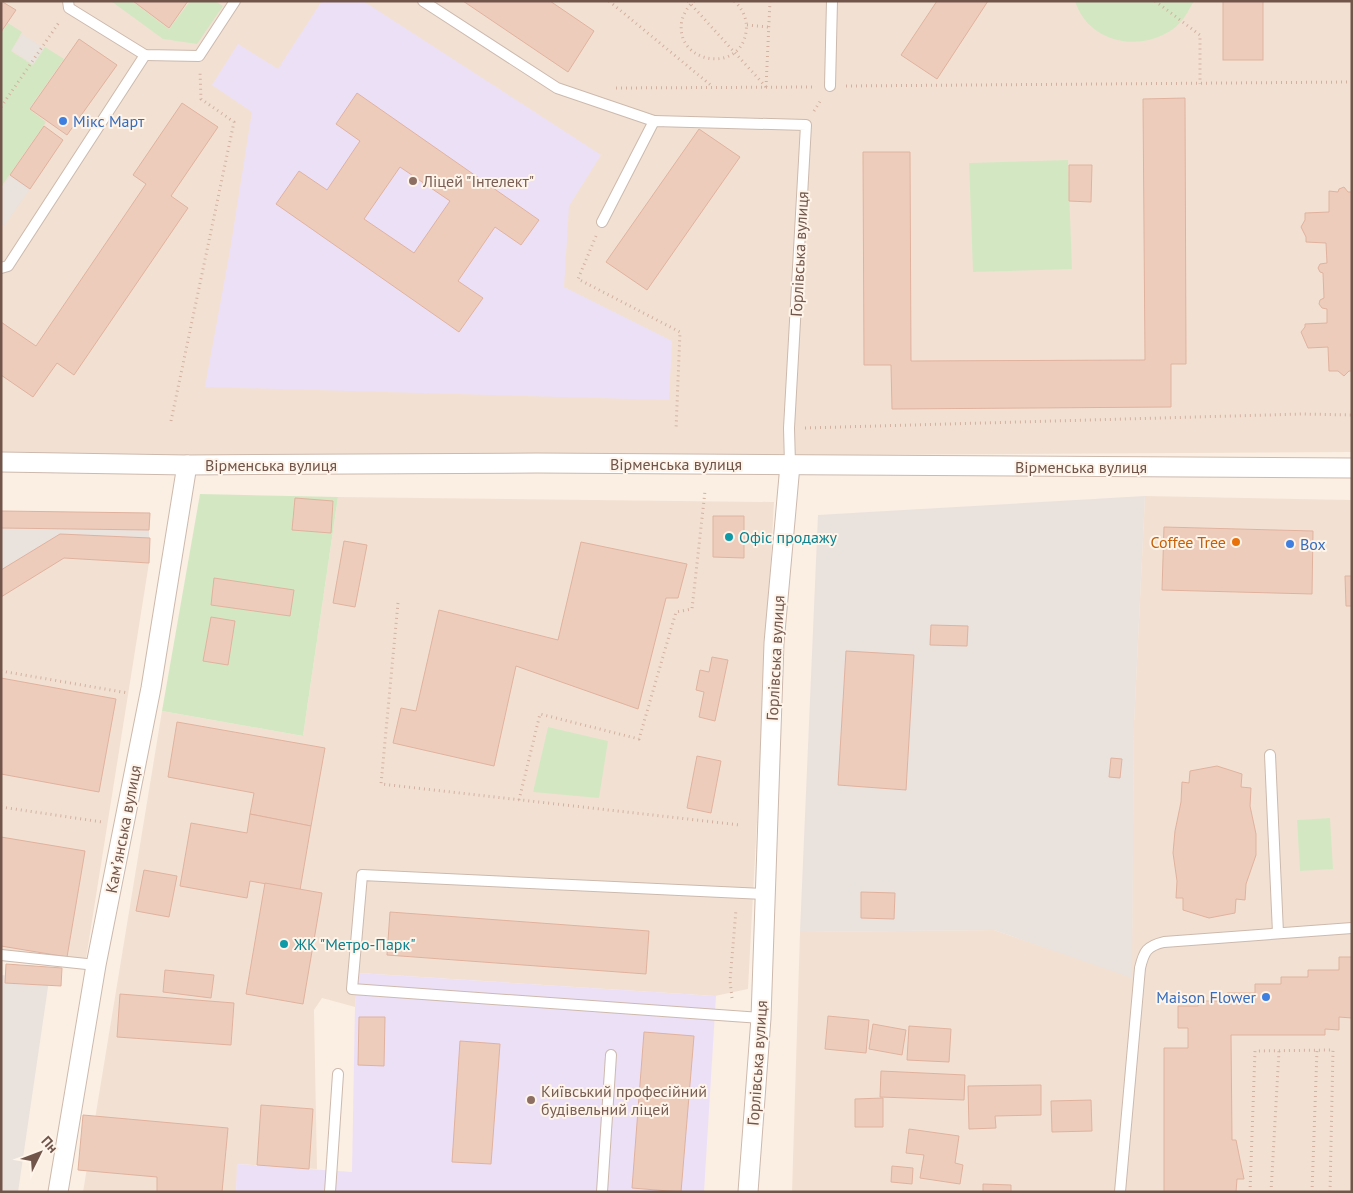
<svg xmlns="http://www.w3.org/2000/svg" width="1353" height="1193" font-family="'PT Sans',sans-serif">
	<rect width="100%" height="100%" fill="#fbefe3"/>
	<g fill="#f2e1d2">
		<path d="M1,1H1352V452L1,460Z"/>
		<path d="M1145,496L1352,500V1192H792L800,932L994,930L1129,976L1132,939L1134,723Z"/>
		<path d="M338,497L774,502L748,989L715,996L358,973L355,1007L322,998L314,1010L317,1169L238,1164L236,1192H83L162,711L303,736Z"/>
		<path d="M64,558L149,563L85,965L1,950V597Z"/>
	</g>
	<g fill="#eae2dd">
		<path d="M22,34L44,48L33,65L11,50Z"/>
		<path d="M10,175L30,189L4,226L1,224V188Z"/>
		<path d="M1145,496L1134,723L1132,978L994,930L800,932L818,515Z"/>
		<path d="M1,511L149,530V563L64,558L1,597Z"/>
		<path d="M1,975L49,980L18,1192H1Z"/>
	</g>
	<g fill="#ece0f7">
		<path d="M322,1H363L601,155L569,206L564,287L672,341L669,400L205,387L230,251L252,112L212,85L238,44L278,69Z"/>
		<path d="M358,973L716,996L704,1192H236L237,1164L352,1172L355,1007Z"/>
	</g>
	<g fill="#d4e7c3">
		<path d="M111,1H132L169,29L190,1H215L223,6L197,44L163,39Z"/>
		<path d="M1075,1H1194C1188,11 1183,22 1173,29C1140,53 1088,43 1075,1Z"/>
		<path d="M8,23L22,32L11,51L33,65L45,47L64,59L29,109L46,122L1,187V33Z"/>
		<path d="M1068,160L1072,269L973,272L969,163Z"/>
		<path d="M200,494L338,497L303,736L162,711Z"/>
		<path d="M548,727L608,741L599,798L533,792Z"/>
		<path d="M1330,818L1333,869L1300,871L1297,820Z"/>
	</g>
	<g fill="#eeccbc" stroke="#e0b29e" fill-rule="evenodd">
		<path d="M1,1L16,10L1,32Z"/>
		<path d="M133,1H188L169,28Z"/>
		<path d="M463,1H550L594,31L568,72Z"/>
		<path d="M937,1H988L937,79L901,55Z"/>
		<rect x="1223" y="1" width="40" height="59"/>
		<path d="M79,39L117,65L67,135L30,109Z"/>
		<path d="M357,93L539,220L521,245L495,227L458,281L483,298L459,332L276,204L299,171L327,190L360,141L336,124ZM400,167L450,201L414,253L364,219Z"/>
		<path d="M1185,98L1186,364H1171V407L892,409L891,365H864L863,152H910L911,361L1145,360L1143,99Z"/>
		<path d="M182,103L218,127L171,196L188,208L74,375L57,363L33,397L1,375V322L36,346L146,184L133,175Z"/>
		<path d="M44,126L63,140L30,189L10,175Z"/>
		<path d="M699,129L740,157L647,290L606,262Z"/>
		<path d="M1069,165H1092L1091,202L1069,201Z"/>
		<path d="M1344,187L1348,192H1352V371H1349L1344,376L1338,371H1329L1328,347L1308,348L1301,332L1305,327V324L1327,323V309L1322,308L1319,304L1320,300L1324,298L1323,273L1320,272L1318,268L1320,264L1327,263L1326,243L1306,242V237L1301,227L1305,220V213L1329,212V191L1338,192L1339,189Z"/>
		<path d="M295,498L333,501L331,533L292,530Z"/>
		<path d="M1,511L150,513L149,530L1,528Z"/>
		<path d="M713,516H744V558L713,557Z"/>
		<path d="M1164,527L1313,531L1312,594L1162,590Z"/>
		<path d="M60,534L150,538L149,563L64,558L1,597V570Z"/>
		<path d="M344,541L367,545L355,607L333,603Z"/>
		<path d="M581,542L687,564L678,598H666L638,709L516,666L494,766L393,743L401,708L416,711L439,610L558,640Z"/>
		<path d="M1345,576H1352V606H1346Z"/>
		<path d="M214,578L294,590L290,616L211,605Z"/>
		<path d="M211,617L235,621L228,665L203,661Z"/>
		<path d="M931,625L968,626L967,646L930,645Z"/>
		<path d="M846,651L914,655L906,790L838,785Z"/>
		<path d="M712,657L728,660L715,721L699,717L704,692L696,690L700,670L709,672Z"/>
		<path d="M1,678L116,699L99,792L1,774Z"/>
		<path d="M177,722L325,748L311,826L250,814L254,793L168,777Z"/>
		<path d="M697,756L721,761L711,813L687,808Z"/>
		<path d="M1111,758L1122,759L1120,778L1109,777Z"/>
		<path d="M1217,766L1242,774L1241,787L1251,788L1250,806L1256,834V855L1246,884L1245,900L1236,899L1235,913L1209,918L1183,910V898H1176L1177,881L1173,853L1175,831L1181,802L1182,782L1189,783L1190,771Z"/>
		<path d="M250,814L311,826L300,890L250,881L247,898L180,886L191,823L247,833Z"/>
		<path d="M1,837L85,851L67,957L1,946Z"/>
		<path d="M144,870L177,876L169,917L136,911Z"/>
		<path d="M265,883L322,893L303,1004L246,994Z"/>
		<path d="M861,892L895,893L894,919L861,918Z"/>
		<path d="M390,912L649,931L646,974L387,955Z"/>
		<path d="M1339,957H1352V1018L1339,1017V1030L1325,1029V1035H1231L1232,1140H1236L1244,1179H1237L1236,1192H1164V1048H1188V1028H1178V1006H1198V1001H1227V993H1255V984H1281V977H1308V970H1339Z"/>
		<path d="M6,964L62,968L61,986L5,983Z"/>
		<path d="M165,970L214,975L211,998L163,992Z"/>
		<path d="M120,994L234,1003L231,1045L117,1037Z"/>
		<path d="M828,1016L869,1020L866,1053L825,1049Z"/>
		<path d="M359,1017H385L384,1066L358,1065Z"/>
		<path d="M873,1024L906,1030L902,1055L869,1049Z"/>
		<path d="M909,1026L951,1029L949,1062L907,1060Z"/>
		<path d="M644,1032L694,1036L681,1192L632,1188Z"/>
		<path d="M460,1041L500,1044L491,1164L452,1162Z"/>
		<path d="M881,1071L965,1075L964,1100L880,1097Z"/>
		<path d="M1041,1085V1115L995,1116L996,1128L969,1129L968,1086Z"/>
		<path d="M883,1098V1127H855V1099Z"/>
		<path d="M1091,1100L1092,1131L1052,1132L1051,1101Z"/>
		<path d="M261,1105L313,1109L309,1169L257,1165Z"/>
		<path d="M83,1115L228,1128L222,1192H157V1177L78,1170Z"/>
		<path d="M909,1129L959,1136L955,1163L963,1165L960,1184L920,1178L924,1155L906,1153Z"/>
		<path d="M892,1166L913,1168L912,1184L891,1182Z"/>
		<path d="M983,1184L1011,1185V1192H983Z"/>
	</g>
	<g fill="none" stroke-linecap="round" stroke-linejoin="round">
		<defs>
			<g id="service">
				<path d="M68,1L69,8L145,55L199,56L235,1"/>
				<path d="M423,1L557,88L654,121"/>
				<path d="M830,86L832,1"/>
				<path d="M602,222L654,121L806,125L789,428L790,465"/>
				<path d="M1,268L8,266L145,55"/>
				<path d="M1270,755L1278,933"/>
				<path d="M1,955L96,965"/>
				<path d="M761,1018L352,989L362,875L764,894"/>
				<path d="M330,1192L338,1074"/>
				<path d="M602,1192L611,1055"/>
				<path d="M1120,1192L1140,968C1144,951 1147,946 1164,942L1352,928"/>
			</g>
			<g id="minor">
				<path d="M1,462L187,465L537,463L1352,468"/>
				<path d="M58,1192L96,965L151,688L187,465"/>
				<path d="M748,1192L761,1018L774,643L790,465"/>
			</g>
		</defs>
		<use href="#service" stroke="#cdb9ad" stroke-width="12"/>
		<use href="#minor" stroke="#cdb9ad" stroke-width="21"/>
		<g stroke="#d3b0a0" stroke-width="3" stroke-dasharray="1 4" stroke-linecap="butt">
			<path d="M609,1L713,87"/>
			<path d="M688,1L766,87"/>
			<path d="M694,1C688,6 684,13 682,20C673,63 740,75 746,32C748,20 743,9 734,1"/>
			<path d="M1155,1L1200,35V84"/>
			<path d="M747,25L768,27"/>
			<path d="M846,86L1352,82"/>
			<path d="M766,87L770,1"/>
			<path d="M616,88L814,87"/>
			<path d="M1,107L60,21"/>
			<path d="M814,111L821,100"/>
			<path d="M596,236L578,279L680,332L676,430"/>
			<path d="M171,421L234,122L201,99L200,72"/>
			<path d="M805,428L1303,414L1352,415"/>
			<path d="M398,603L381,784L740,825"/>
			<path d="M1,671L128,693"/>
			<path d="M519,800L540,714L639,739L676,612L692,609L705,491"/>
			<path d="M1,807L102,822"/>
			<path d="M732,998L730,981L736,910"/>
			<path d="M1250,1192L1255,1051L1333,1050L1330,1192"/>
			<path d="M1271,1192L1279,1051"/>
			<path d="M1312,1192L1317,1050"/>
		</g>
		<use href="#service" stroke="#fff" stroke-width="10"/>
		<use href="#minor" stroke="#fff" stroke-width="19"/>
	</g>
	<g fill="#3f7fe0" stroke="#fef4e9" stroke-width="2">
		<circle cx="63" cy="121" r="5"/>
		<circle cx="1290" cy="544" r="5"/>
		<circle cx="1266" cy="997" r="5"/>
	</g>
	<g fill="#8d6e63" stroke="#fef4e9" stroke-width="2">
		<circle cx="413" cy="181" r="5"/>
		<circle cx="531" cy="1100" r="5"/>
	</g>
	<g fill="#0f9aa8" stroke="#fef4e9" stroke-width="2">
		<circle cx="729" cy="537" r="5"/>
		<circle cx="284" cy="944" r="5"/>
	</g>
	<circle fill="#e8710a" stroke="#fef4e9" stroke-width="2" cx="1236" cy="542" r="5"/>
	<g text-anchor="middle" stroke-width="4" stroke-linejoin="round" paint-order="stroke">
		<g font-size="16" fill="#366cbe" stroke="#fef4e9" text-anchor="start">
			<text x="73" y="127">Мікс Март</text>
			<text x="1300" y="550">Box</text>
			<text x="1256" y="1003" text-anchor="end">Maison Flower</text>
		</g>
		<g font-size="16" fill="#785e54" stroke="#fef4e9" text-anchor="start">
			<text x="423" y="187">Ліцей "Інтелект"</text>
			<text x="541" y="1097">Київський професійний<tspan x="541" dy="18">будівельний ліцей</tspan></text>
		</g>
		<g font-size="16" fill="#71554b" stroke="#fef4e9">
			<text transform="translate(799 254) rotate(-87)" y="6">Горлівська вулиця</text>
			<text x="676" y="470">Вірменська вулиця</text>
			<text x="271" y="471">Вірменська вулиця</text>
			<text x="1081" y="473">Вірменська вулиця</text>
			<text transform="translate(775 658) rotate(-87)" y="6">Горлівська вулиця</text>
			<text transform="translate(123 829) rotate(-79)" y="6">Камʼянська вулиця</text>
			<text transform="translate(757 1063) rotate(-86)" y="6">Горлівська вулиця</text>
		</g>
		<g font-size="16" fill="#0d838f" stroke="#fef4e9" text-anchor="start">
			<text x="739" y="543">Офіс продажу</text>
			<text x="294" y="950">ЖК "Метро-Парк"</text>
		</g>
		<g font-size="16" fill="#c56008" stroke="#fef4e9" text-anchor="end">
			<text x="1226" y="548">Coffee Tree</text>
		</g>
	</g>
	<rect width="1353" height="1193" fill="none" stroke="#71554b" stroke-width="5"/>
	<g transform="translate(40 1153) rotate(48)" stroke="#fef4e9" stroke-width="4" paint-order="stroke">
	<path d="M0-4L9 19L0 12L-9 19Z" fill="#71554b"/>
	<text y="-8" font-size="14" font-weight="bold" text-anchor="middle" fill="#71554b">Пн</text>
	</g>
</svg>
